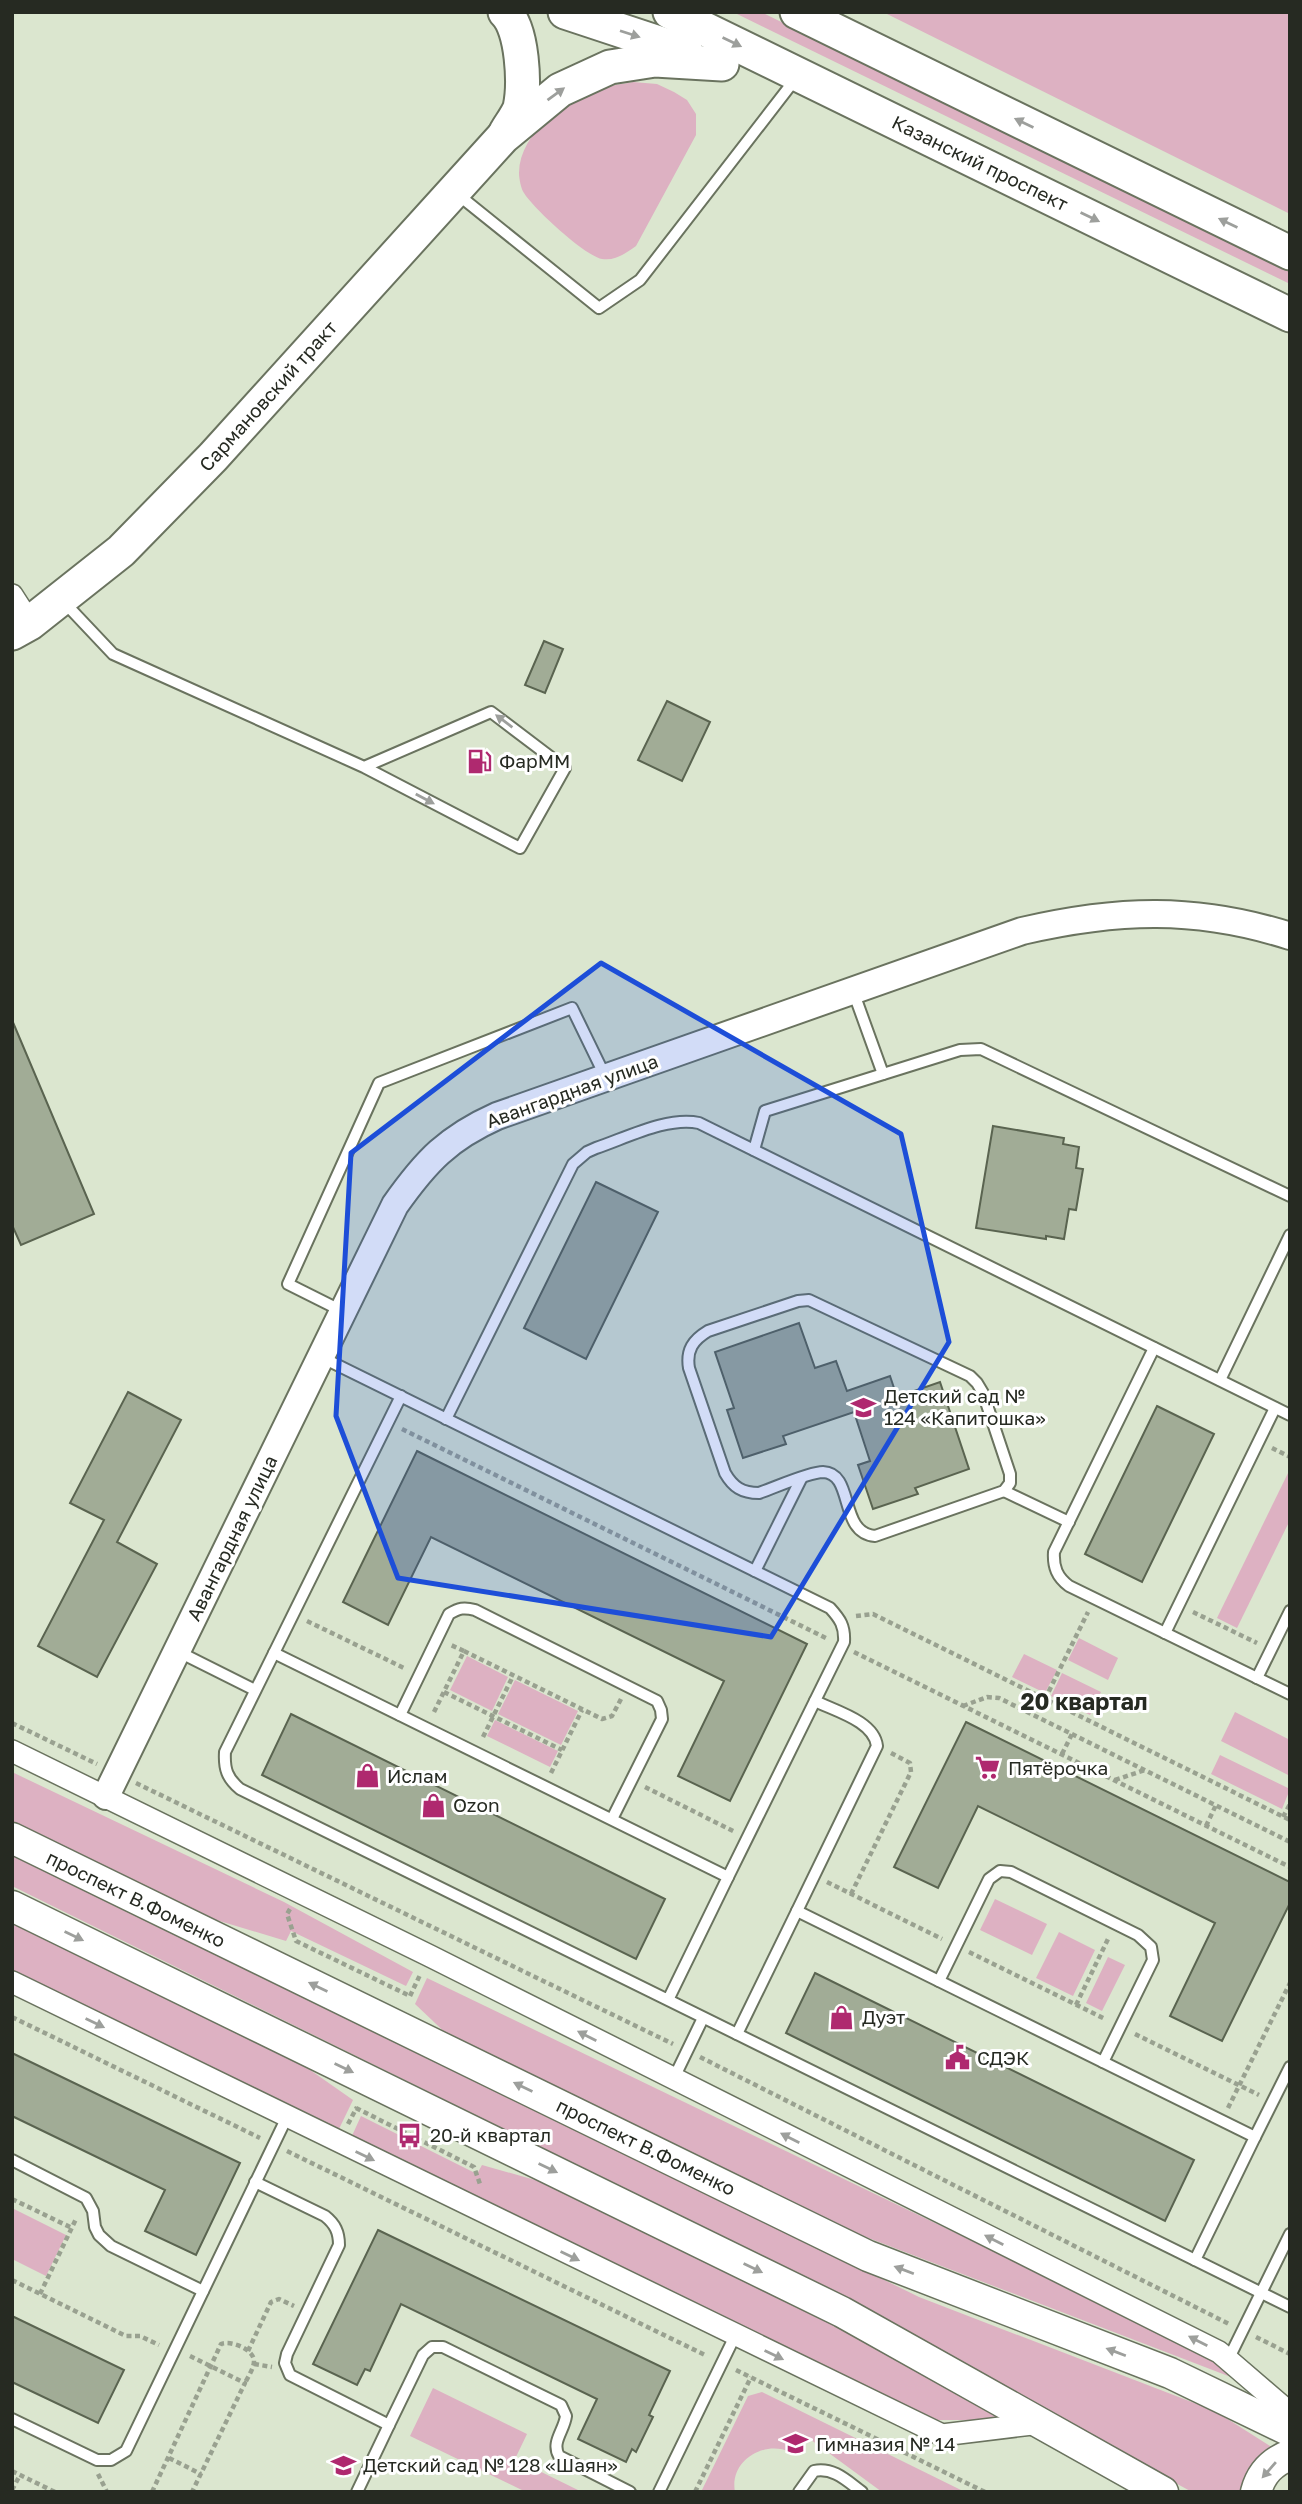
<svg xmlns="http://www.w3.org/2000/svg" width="1302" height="2504" font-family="'Golos Text',sans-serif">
	<rect width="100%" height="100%" fill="#dbe6cf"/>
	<g fill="#ddb1c2">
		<path d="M733,12H761L1290,272V284Z"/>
		<path d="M883,12H1290V214Z"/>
		<path d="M633,82L657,84L674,92L687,100L696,114V135L636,246C626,253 616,261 602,259C585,256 534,209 524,193C521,189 519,178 519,173C520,130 567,102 602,89C611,85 623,84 633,82Z"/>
		<path d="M1290,1469V1520L1237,1628L1217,1618Z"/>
		<path d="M1079,1638L1118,1658L1108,1680L1068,1660Z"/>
		<path d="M1024,1654L1057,1670L1045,1693L1012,1677Z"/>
		<path d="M467,1656L508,1677L492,1711L450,1690Z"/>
		<path d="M1062,1673L1101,1692L1090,1715L1051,1696Z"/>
		<path d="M515,1680L578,1711L561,1745L498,1714Z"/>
		<path d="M1235,1712L1290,1740V1776L1221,1741Z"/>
		<path d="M495,1720L558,1751L550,1767L487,1736Z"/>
		<path d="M1220,1755L1290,1789L1282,1809L1211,1774Z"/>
		<path d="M12,1772L284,1902L413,1972L406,1986L291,1931L286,1941L213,1919L12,1822Z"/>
		<path d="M12,1851L919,2297L1215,2411L1281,2453L1253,2492H1192L1089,2436L862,2306L12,1886Z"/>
		<path d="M995,1899L1047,1924L1032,1955L980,1930Z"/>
		<path d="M12,1922L293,2058L353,2100L338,2131L12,1971Z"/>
		<path d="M1059,1932L1095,1950L1073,1996L1036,1978Z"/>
		<path d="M1108,1957L1125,1965L1102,2011L1086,2003Z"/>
		<path d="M427,1978L1207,2354L1236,2379L845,2229L454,2041L415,2004Z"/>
		<path d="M361,2116L477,2174L482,2165L549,2184L847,2332L998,2418L991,2420H934L351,2138Z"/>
		<path d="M12,2208L66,2235L46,2276L12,2259Z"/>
		<path d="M433,2388L527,2434L515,2459L582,2492H526L410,2436Z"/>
		<path d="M762,2392L965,2492H882L803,2434L790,2452C764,2440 729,2461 735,2492H701L748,2396Z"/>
	</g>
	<g fill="#a1ac96" stroke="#5a6450" stroke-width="2">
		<path d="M544,641L563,649L545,693L525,685Z"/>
		<path d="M667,701L710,722L682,781L638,760Z"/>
		<path d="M12,1020L94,1214L21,1245L12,1225Z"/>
		<path d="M993,1126L1064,1138L1063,1144L1079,1147L1076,1168L1083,1169L1076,1210L1069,1209L1064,1239L1046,1236V1239L976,1228Z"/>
		<path d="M596,1182L658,1212L586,1359L524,1328Z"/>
		<path d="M799,1323L815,1368L836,1361L847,1391L890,1376L897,1397L940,1382L969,1469L915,1488L918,1494L873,1509L858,1465L870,1461L854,1412L783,1436L786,1444L743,1458L727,1410L734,1408L715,1352Z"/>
		<path d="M128,1392L181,1420L117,1542L157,1564L97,1677L38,1646L104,1520L70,1503Z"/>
		<path d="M1157,1406L1214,1434L1142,1582L1085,1554Z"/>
		<path d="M417,1451L807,1644L730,1801L678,1776L724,1681L431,1537L388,1625L343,1602Z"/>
		<path d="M291,1714L665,1899L636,1959L262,1775Z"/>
		<path d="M966,1722L1290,1882V1903L1222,2041L1170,2016L1215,1923L978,1806L938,1888L894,1867Z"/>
		<path d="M815,1973L1194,2160L1165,2221L786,2033Z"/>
		<path d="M12,2053L240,2163L196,2255L145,2231L165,2190L12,2116Z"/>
		<path d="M378,2230L670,2371L649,2415L653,2417L636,2452L632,2449L626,2462L578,2439L597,2399L401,2304L370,2371L365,2369L357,2385L313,2364Z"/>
		<path d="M12,2316L124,2370L98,2423L12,2382Z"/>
	</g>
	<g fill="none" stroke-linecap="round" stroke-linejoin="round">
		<defs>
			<g id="service">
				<path d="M456,193L599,308L640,280L790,86"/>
				<path d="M62,600L113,654L364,767L520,848L565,768L491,712L364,767"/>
				<path d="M853,991L883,1074"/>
				<path d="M754,1150L765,1111L960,1050L981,1049L1290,1196"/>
				<path d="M809,1300L970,1376L977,1383L983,1393L1010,1474V1483L1004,1491L875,1536C838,1533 855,1473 823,1472C809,1472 774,1488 759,1493C742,1493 733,1487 725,1473L689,1368C686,1350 693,1340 708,1331L798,1301Z"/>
				<path d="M342,1311L288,1284L379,1083L572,1008L606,1078"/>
				<path d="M1154,1348L1054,1552C1053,1567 1057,1577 1069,1586L1290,1694"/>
				<path d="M321,1357L830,1608C840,1619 845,1626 844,1642L728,1877"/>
				<path d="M1220,1380L1290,1235"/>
				<path d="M446,1419L573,1164L587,1152L596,1148C626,1138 668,1116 699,1123L1290,1415"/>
				<path d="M1004,1491L1069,1522"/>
				<path d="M755,1571L801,1479"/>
				<path d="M1165,1633L1275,1408"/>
				<path d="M177,1651L255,1690"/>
				<path d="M274,1653L401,1396"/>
				<path d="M1257,1678L1290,1611"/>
				<path d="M400,1715L449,1614C459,1608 464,1607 475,1610L657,1701L661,1710L662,1719L612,1819"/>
				<path d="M797,1911L877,1746C874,1721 835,1711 815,1701"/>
				<path d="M939,1981L989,1879L1000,1871L1011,1872L1138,1935L1151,1947L1153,1960L1103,2062"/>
				<path d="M668,2000L240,1789C227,1778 224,1769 225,1752L274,1653L728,1877L668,2000L1195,2260"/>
				<path d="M737,2034L797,1911L1255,2137L1195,2260L1290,2307"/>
				<path d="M673,2080L703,2018"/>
				<path d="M1255,2137L1290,2067"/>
				<path d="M12,2160L86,2198L93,2211L95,2227L99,2235L111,2246L203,2291"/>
				<path d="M255,2182L325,2216C335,2224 339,2232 339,2245L287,2354L285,2363L290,2375L389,2425L423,2355L432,2347H443L561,2405L566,2416C564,2431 551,2442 559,2456L630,2492"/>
				<path d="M1228,2360L1290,2234"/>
				<path d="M12,2419L97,2460H111L126,2451L287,2117"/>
				<path d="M357,2492L389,2425"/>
				<path d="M659,2492L735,2336"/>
				<path d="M799,2492L814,2471C834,2467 847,2481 862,2492"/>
			</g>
			<g id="minor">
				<path d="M12,595L30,623"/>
				<path d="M12,1751L430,1956L1219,2352L1290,2413"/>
				<path d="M12,1982L942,2435L1041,2423"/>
			</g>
			<path id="tertiary" d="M106,1796L395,1205C426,1161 448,1138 497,1116L1022,931C1117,909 1196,906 1290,936"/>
			<g id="secondary">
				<path d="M12,1838L868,2256L1170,2373L1290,2431"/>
				<path d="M12,1906L842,2312L1163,2492"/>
				<path d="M1256,2492C1261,2473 1272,2462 1290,2455"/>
			</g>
			<g id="primary">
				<path d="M505,12C523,29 525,85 520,108C517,116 510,125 506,132"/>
				<path d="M565,12L686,52"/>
				<path d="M670,12L1290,315"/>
				<path d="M797,12L1290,253"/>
				<path d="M12,633L30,623L121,551L213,457L503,137L560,90L610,67L655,60L722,64"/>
			</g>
		</defs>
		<use href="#service" stroke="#6a735f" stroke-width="14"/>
		<use href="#minor" stroke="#6a735f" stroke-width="24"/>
		<use href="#tertiary" stroke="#6a735f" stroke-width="30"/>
		<use href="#secondary" stroke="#6a735f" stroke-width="33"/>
		<use href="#primary" stroke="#6a735f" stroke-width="37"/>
		<g stroke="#99a190" stroke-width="4.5" stroke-dasharray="5 3.5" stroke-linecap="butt">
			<path d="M402,1429L828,1639"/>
			<path d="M1272,1448L1290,1457"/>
			<path d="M1193,1612L1257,1643"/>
			<path d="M856,1616L873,1614L1290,1820"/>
			<path d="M307,1621L406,1669"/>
			<path d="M464,1651L602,1719L612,1716L621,1699"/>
			<path d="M854,1652L1290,1867"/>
			<path d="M444,1692L562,1750"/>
			<path d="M1045,1699L1088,1612"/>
			<path d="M963,1706L987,1697L999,1698L1290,1842"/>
			<path d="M434,1712L464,1651L451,1645"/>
			<path d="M12,1723L97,1764"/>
			<path d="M483,1737L513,1676"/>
			<path d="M1062,1754L1072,1734"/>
			<path d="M551,1773L582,1710"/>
			<path d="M1115,1780L1145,1770"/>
			<path d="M136,1783L673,2044"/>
			<path d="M645,1787L735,1832"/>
			<path d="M1283,1817L1290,1804"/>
			<path d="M1206,1826L1216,1805"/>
			<path d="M827,1882L942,1939"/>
			<path d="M851,1894L911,1772L910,1763L891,1753"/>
			<path d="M290,1909L287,1914L296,1941L410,1996"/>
			<path d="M969,1952L1105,2019"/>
			<path d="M410,1996L420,1975"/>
			<path d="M1076,2005L1109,1937"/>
			<path d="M12,2017L260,2138"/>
			<path d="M1135,2034L1259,2095"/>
			<path d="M700,2057L1229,2324"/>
			<path d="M356,2108L474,2167L481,2187"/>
			<path d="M1228,2108L1290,1983"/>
			<path d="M348,2124L357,2107"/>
			<path d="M287,2151L707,2356"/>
			<path d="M12,2199L72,2228"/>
			<path d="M12,2280L126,2336H140L159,2345"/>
			<path d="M40,2294L76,2219"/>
			<path d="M1256,2337L1290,2354"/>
			<path d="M248,2351L271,2302L279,2299L294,2306"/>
			<path d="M190,2356L245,2383L192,2492"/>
			<path d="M254,2364L272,2367"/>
			<path d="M736,2370L985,2492"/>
			<path d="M169,2458L201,2474"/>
			<path d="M12,2471L55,2492"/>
			<path d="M98,2474L107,2492"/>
			<path d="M12,2490L20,2475"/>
			<path d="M152,2492L221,2344C230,2340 254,2349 254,2361C254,2368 248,2377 245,2383"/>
			<path d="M695,2492L751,2377"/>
		</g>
		<use href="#service" stroke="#fff" stroke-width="10"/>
		<use href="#minor" stroke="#fff" stroke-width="21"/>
		<use href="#tertiary" stroke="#fff" stroke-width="26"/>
		<use href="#secondary" stroke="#fff" stroke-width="30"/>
		<use href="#primary" stroke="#fff" stroke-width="33"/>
	</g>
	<defs><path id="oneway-solid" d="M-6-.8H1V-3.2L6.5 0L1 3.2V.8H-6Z" transform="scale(1.75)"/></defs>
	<g fill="#9d9f9c">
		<use href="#oneway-solid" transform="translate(630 34) rotate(18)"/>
		<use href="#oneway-solid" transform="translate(732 42) rotate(26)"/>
		<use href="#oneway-solid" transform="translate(556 94) rotate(-36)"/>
		<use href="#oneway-solid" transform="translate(1024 123) rotate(-154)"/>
		<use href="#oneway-solid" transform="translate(1090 217) rotate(26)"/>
		<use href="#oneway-solid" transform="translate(1228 223) rotate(-154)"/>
		<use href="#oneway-solid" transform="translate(504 721) rotate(-143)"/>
		<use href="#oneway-solid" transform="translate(425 799) rotate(28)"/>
		<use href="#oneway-solid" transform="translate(74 1936) rotate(26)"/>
		<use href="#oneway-solid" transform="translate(318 1987) rotate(-154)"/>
		<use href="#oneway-solid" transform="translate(95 2023) rotate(26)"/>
		<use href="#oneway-solid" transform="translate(587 2036) rotate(-153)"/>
		<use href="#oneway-solid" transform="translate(344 2068) rotate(26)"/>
		<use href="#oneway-solid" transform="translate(523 2087) rotate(-154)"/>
		<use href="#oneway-solid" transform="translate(790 2138) rotate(-153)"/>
		<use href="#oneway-solid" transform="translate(365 2156) rotate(26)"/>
		<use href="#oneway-solid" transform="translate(548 2168) rotate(26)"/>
		<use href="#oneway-solid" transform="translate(994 2240) rotate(-153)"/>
		<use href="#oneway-solid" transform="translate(570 2256) rotate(26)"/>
		<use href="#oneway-solid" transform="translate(753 2268) rotate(26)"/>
		<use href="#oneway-solid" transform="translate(904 2270) rotate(-159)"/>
		<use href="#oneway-solid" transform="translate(1198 2341) rotate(-153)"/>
		<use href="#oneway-solid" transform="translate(1116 2352) rotate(-159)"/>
		<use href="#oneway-solid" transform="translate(774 2355) rotate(26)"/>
		<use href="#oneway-solid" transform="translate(1269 2470) rotate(131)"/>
	</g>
	<path fill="#1d4ed8" fill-opacity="0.2" stroke="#1d4ed8" stroke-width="5" stroke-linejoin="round" d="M601,963L901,1134L949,1342L771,1637L398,1578L336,1416L351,1153Z"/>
	<defs>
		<symbol id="fuel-bare" viewBox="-9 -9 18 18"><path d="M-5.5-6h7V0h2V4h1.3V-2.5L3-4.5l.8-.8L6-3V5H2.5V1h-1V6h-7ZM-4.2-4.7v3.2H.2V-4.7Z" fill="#af296f" stroke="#fff" stroke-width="2.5" paint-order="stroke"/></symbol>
		<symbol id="school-bare" viewBox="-9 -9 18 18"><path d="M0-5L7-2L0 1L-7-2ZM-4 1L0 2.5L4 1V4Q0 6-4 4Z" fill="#af296f" stroke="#fff" stroke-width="2.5" paint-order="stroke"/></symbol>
		<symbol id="supermarket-bare" viewBox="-9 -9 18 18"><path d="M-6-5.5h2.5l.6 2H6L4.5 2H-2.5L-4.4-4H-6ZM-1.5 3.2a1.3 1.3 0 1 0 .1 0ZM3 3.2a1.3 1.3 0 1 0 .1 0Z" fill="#af296f" stroke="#fff" stroke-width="2.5" paint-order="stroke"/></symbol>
		<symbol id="shop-bare" viewBox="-9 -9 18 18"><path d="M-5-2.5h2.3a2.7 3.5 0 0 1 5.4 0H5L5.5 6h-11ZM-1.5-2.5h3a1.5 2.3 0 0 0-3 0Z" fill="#af296f" stroke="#fff" stroke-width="2.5" paint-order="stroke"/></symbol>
		<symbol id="civic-bare" viewBox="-9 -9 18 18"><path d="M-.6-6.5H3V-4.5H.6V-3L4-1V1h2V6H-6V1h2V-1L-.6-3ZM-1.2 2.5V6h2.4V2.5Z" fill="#af296f" stroke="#fff" stroke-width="2.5" paint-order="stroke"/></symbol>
		<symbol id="bus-bare" viewBox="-9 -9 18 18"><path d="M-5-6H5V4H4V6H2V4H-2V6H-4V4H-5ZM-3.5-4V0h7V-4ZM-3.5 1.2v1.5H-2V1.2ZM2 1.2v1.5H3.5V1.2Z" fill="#af296f" stroke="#fff" stroke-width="2.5" paint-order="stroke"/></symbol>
	</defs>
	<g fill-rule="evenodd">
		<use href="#fuel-bare" x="462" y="744" width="35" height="35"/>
		<use href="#school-bare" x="846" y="1390" width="35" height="35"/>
		<use href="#supermarket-bare" x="970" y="1750" width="35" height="35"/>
		<use href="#shop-bare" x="350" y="1758" width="35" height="35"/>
		<use href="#shop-bare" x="416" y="1788" width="35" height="35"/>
		<use href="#shop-bare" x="824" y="2000" width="35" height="35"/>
		<use href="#civic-bare" x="940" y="2040" width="35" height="35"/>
		<use href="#bus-bare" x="392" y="2118" width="35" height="35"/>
		<use href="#school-bare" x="778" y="2426" width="35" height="35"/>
		<use href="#school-bare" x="326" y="2448" width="35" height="35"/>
	</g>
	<g text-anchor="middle" stroke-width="6" stroke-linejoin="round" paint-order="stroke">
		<g font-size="19" fill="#262a22" stroke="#fff">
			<text transform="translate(980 163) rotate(26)" y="7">Казанский проспект</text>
			<text transform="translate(268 396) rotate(-48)" y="7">Сармановский тракт</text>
			<text transform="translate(572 1091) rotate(-20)" y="7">Авангардная улица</text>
			<text transform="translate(232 1538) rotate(-64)" y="7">Авангардная улица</text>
			<text transform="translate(136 1899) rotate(26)" y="7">проспект В.Фоменко</text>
			<text transform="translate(646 2147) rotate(26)" y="7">проспект В.Фоменко</text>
		</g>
		<g font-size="19" fill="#262a22" stroke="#fff" text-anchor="start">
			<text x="499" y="768">ФарММ</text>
			<text x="884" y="1403">Детский сад №<tspan x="884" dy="22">124 «Капитошка»</tspan></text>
			<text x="1008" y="1775">Пятёрочка</text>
			<text x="387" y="1783">Ислам</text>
			<text x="453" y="1812">Ozon</text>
			<text x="862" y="2024">Дуэт</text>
			<text x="977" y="2065">СДЭК</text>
			<text x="430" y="2142">20-й квартал</text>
			<text x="816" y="2451">Гимназия № 14</text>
			<text x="363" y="2472">Детский сад № 128 «Шаян»</text>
		</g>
		<g font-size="23" font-weight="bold" fill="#262a22" stroke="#fff">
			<text x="1084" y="1710">20 квартал</text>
		</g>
	</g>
	<rect width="1302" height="2504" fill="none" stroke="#262a22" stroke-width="28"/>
</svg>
